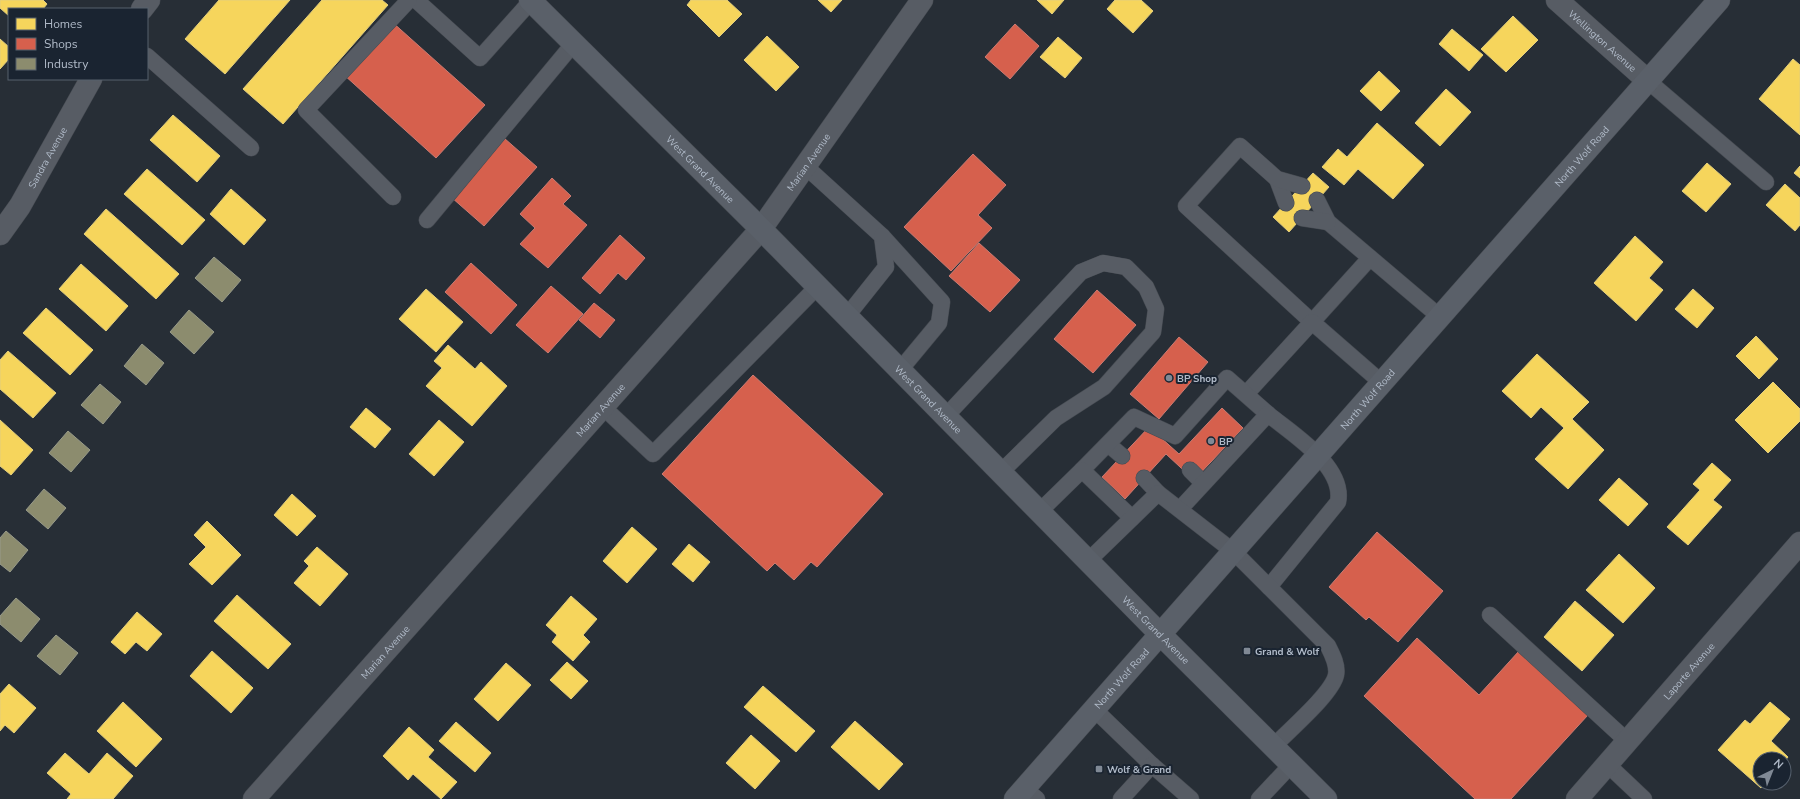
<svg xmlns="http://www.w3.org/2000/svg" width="1800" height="799" font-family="'Nunito Sans',sans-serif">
	<rect width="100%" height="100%" fill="#272e36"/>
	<g fill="#f6d55c" stroke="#e1cd7c">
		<path d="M0,0H43L47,4L43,9H9V16L0,8Z"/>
		<path d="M219,0H290L225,74L185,39Z"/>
		<path d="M322,0H382L388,5L283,124L243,89Z"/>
		<path d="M691,0H727L742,14L719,37L687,5Z"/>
		<path d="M818,0H842L831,12Z"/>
		<path d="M1037,0H1064L1052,14Z"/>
		<path d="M1115,0H1141L1153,11L1133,33L1107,9Z"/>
		<path d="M1513,16L1538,40L1506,72L1481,49Z"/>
		<path d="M1452,29L1483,55L1469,71L1439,44Z"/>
		<path d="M767,36L799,67L776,91L744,60Z"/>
		<path d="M1058,37L1082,58L1065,78L1040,57Z"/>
		<path d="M0,39L9,47V59L0,69Z"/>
		<path d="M1793,59L1800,65V135L1759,99Z"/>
		<path d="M1379,71L1400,91L1381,111L1360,91Z"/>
		<path d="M1446,89L1471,112L1440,146L1415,123Z"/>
		<path d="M173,115L220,156L197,182L150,140Z"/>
		<path d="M1377,123L1424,165L1393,199L1358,169L1344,185L1322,167L1338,149L1347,157Z"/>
		<path d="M1707,163L1731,184L1706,212L1682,191Z"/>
		<path d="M1800,166V178L1794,173Z"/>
		<path d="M147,169L205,220L182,245L124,194Z"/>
		<path d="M1313,173L1329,187L1289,232L1273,217Z"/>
		<path d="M1785,184L1800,198V225L1795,231L1766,205Z"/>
		<path d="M231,189L266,220L244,245L210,214Z"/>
		<path d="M106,209L179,274L156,299L84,234Z"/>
		<path d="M1635,236L1663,262L1649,278L1663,290L1636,321L1594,283Z"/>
		<path d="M81,264L128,306L106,331L59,289Z"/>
		<path d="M426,289L463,322L436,352L399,319Z"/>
		<path d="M1693,289L1714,308L1697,328L1675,309Z"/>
		<path d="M46,308L93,350L70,375L23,333Z"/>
		<path d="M1756,336L1778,359L1759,379L1736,356Z"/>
		<path d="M448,345L475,369L481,362L507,386L472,426L426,386L442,368L434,361Z"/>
		<path d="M8,351L56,393L33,418L0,389V360Z"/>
		<path d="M1537,354L1589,402L1572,419L1604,450L1568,489L1535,459L1564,428L1541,407L1531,418L1502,391Z"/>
		<path d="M1773,382L1800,409V421L1768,453L1735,420Z"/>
		<path d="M366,408L391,429L375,448L350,427Z"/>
		<path d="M0,420L33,450L11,475L0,466Z"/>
		<path d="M439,420L464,442L434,476L409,454Z"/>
		<path d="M1712,463L1731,480L1713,500L1722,507L1688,545L1667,527L1700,490L1693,484Z"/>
		<path d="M1619,478L1648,504L1628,526L1599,500Z"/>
		<path d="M292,494L316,516L297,536L274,515Z"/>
		<path d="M207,521L241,555L212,585L189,564L206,547L194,535Z"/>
		<path d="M632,527L657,549L627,583L603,561Z"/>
		<path d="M689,544L710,562L693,582L672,564Z"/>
		<path d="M317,547L348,574L320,606L294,583L309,566L304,561Z"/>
		<path d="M1619,554L1655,588L1623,623L1586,590Z"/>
		<path d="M237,595L291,644L268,669L214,621Z"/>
		<path d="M571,596L597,619L583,635L590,642L573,661L552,642L557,635L546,625Z"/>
		<path d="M1575,601L1614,635L1582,671L1544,637Z"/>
		<path d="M137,612L162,634L147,651L136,642L125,654L111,642Z"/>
		<path d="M212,651L253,688L231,713L190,676Z"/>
		<path d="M567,662L588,681L571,699L550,680Z"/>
		<path d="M506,663L531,685L498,721L474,699Z"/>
		<path d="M9,684L36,708L14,733L5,725L0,731V694Z"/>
		<path d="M763,686L815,731L796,752L744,707Z"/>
		<path d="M123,702L162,739L136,767L97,731Z"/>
		<path d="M1770,702L1790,719L1771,741L1788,757L1784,762V759H1760V783H1765L1761,788L1718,750L1745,720L1750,724Z"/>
		<path d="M855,721L903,764L879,790L831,747Z"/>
		<path d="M456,722L491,753L475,772L439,741Z"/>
		<path d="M409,727L434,750L428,757L457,782L441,799L413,774L408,780L383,756Z"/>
		<path d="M751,735L780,761L755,789L726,763Z"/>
		<path d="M65,753L89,774L107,753L133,776L113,799H67L71,794L47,773Z"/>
	</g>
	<g fill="#d6604d" stroke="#cb7b72">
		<path d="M391,21L485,105L436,158L343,74Z"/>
		<path d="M1015,24L1039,46L1010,79L985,57Z"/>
		<path d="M504,138L537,167L484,226L451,197Z"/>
		<path d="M973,154L1006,185L978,215L992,228L951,271L904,227Z"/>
		<path d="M552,178L571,196L563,204L587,225L548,268L520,244L535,228L520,214Z"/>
		<path d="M620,235L645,258L626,280L618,273L600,294L582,278Z"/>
		<path d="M979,243L1020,280L990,312L949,276Z"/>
		<path d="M471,263L517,305L491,334L445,292Z"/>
		<path d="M551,286L583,314L548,353L516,325Z"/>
		<path d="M1097,290L1136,325L1093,373L1054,339Z"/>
		<path d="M594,303L615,320L600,338L579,320Z"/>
		<path d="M1179,337L1208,362L1159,419L1130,394Z"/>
		<path d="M753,375L883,494L817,567L811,562L794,580L775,563L767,571L662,474Z"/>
		<path d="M1222,408L1243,428L1194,480L1166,454L1125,499L1102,477L1149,427L1179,454Z"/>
		<path d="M1377,532L1443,591L1398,642L1369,617L1366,620L1329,587Z"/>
		<path d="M1417,638L1479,695L1519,651L1588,715L1511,799H1475L1364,696Z"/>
	</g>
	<g fill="#8c8c6e" stroke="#979a89">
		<path d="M214,257L241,280L222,302L195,278Z"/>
		<path d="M189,310L214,332L194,354L170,332Z"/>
		<path d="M142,344L164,363L146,385L124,366Z"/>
		<path d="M100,384L121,402L103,424L81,405Z"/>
		<path d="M68,431L90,450L71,472L49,453Z"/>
		<path d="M44,489L66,508L48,529L26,510Z"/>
		<path d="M6,531L28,550L10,572L0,564V538Z"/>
		<path d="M16,598L40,619L21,642L0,624V616Z"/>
		<path d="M56,635L78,653L60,675L37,656Z"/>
	</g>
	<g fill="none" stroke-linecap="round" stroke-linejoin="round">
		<defs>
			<g id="service">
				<path d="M416,0L480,58L531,1"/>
				<path d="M147,56L251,148"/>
				<path d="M1648,81L1766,182"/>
				<path d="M805,166L882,236L886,267L847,316"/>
				<path d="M1277,179L1286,203"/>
				<path d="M1302,186L1277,179L1240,146L1186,206L1312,322L1370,258"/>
				<path d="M393,197L306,110L409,0"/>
				<path d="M1317,200L1328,222L1440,317"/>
				<path d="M1302,218L1328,222"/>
				<path d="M427,220L574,43"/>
				<path d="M882,236L942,302L939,323L900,370"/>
				<path d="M1246,394L1312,322L1382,383"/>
				<path d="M603,407L653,454L818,286"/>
				<path d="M946,416L1081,272L1103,263L1126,267L1146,287L1156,309L1153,332L1104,387L1056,418L1001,472"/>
				<path d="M1108,444L1122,456"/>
				<path d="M1082,470L1134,417L1175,436L1227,378L1268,414"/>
				<path d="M1190,470L1203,483"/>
				<path d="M1144,478L1158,493"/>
				<path d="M1180,509L1268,414C1292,434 1345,466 1338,502L1269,587"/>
				<path d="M1039,512L1082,470L1132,518"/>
				<path d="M1088,561L1158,493L1234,552L1328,646C1332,654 1338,665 1336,675C1332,694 1288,731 1273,747"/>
				<path d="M1490,615L1627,741"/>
				<path d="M1095,710L1152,765L1191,799"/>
				<path d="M1607,764L1644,799"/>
				<path d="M1025,789L1037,799"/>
				<path d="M1121,799L1152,765"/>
				<path d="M1259,799L1292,764"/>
			</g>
			<g id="minor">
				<path id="s1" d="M1557,0L1648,81"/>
				<path d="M142,9L149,0"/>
				<path id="s2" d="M0,234L20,206L91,79"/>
				<path id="s3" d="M254,799L761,229L922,0"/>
				<path id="s4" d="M1577,799L1800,543"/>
			</g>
			<g id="secondary">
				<path id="s5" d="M530,0L761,229L1161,635L1326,799"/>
				<path id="s6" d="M1015,799L1719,0"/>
			</g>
		</defs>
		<use href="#service" stroke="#454a51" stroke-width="17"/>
		<use href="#minor" stroke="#454a51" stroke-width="23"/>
		<use href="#secondary" stroke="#454a51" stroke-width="23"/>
		<use href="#service" stroke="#575c64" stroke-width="16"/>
		<use href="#minor" stroke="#575c64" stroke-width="22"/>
		<use href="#secondary" stroke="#5a6069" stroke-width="22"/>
	</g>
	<g fill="#808995" stroke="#1a2431" stroke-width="1.5">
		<circle cx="1169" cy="378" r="4"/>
		<circle cx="1211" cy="441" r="4"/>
		<rect x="1243" y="647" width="8" height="8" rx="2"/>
		<rect x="1095" y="765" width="8" height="8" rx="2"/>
	</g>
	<g text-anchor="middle" stroke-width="4" stroke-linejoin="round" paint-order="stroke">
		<g font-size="10" fill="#b0bac8" stroke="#1a2431">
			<text dy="4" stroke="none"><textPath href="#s1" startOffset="61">Wellington Avenue</textPath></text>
			<text dy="4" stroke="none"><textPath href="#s6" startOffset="857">North Wolf Road</textPath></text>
			<text dy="4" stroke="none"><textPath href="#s2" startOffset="90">Sandra Avenue</textPath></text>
			<text dy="4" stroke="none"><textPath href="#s3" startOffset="845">Marian Avenue</textPath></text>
			<text dy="4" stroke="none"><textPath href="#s5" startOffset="240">West Grand Avenue</textPath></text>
			<text dy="4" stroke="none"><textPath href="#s5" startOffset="564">West Grand Avenue</textPath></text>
			<text dy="4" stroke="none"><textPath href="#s6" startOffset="533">North Wolf Road</textPath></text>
			<text dy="4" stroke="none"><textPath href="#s3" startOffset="521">Marian Avenue</textPath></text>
			<text dy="4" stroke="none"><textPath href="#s5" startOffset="888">West Grand Avenue</textPath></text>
			<text dy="4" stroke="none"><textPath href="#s3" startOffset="197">Marian Avenue</textPath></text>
			<text dy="4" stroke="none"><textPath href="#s4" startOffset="170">Laporte Avenue</textPath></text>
			<text dy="4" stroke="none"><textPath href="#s6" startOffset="161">North Wolf Road</textPath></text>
		</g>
		<g font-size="10" font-weight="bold" fill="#b0bac8" stroke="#1a2431" text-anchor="start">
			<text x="1177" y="382">BP Shop</text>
			<text x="1219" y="445">BP</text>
			<text x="1255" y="655">Grand &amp; Wolf</text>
			<text x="1107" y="773">Wolf &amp; Grand</text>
		</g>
	</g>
	<rect x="8" y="8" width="140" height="72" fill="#1a2431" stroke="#56606d"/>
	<rect x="16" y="18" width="20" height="12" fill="#f6d55c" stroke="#56606d"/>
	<text x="44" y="28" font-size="12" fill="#b0bac8">Homes</text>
	<rect x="16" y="38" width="20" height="12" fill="#d6604d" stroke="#56606d"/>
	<text x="44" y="48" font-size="12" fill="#b0bac8">Shops</text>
	<rect x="16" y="58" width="20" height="12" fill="#8c8c6e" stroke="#56606d"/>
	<text x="44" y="68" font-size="12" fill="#b0bac8">Industry</text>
	<g transform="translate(1772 771) rotate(43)"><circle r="19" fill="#1a2431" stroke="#56606d"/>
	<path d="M0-3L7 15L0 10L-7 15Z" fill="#808995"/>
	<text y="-6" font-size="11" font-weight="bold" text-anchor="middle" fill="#b0bac8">N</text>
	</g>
</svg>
